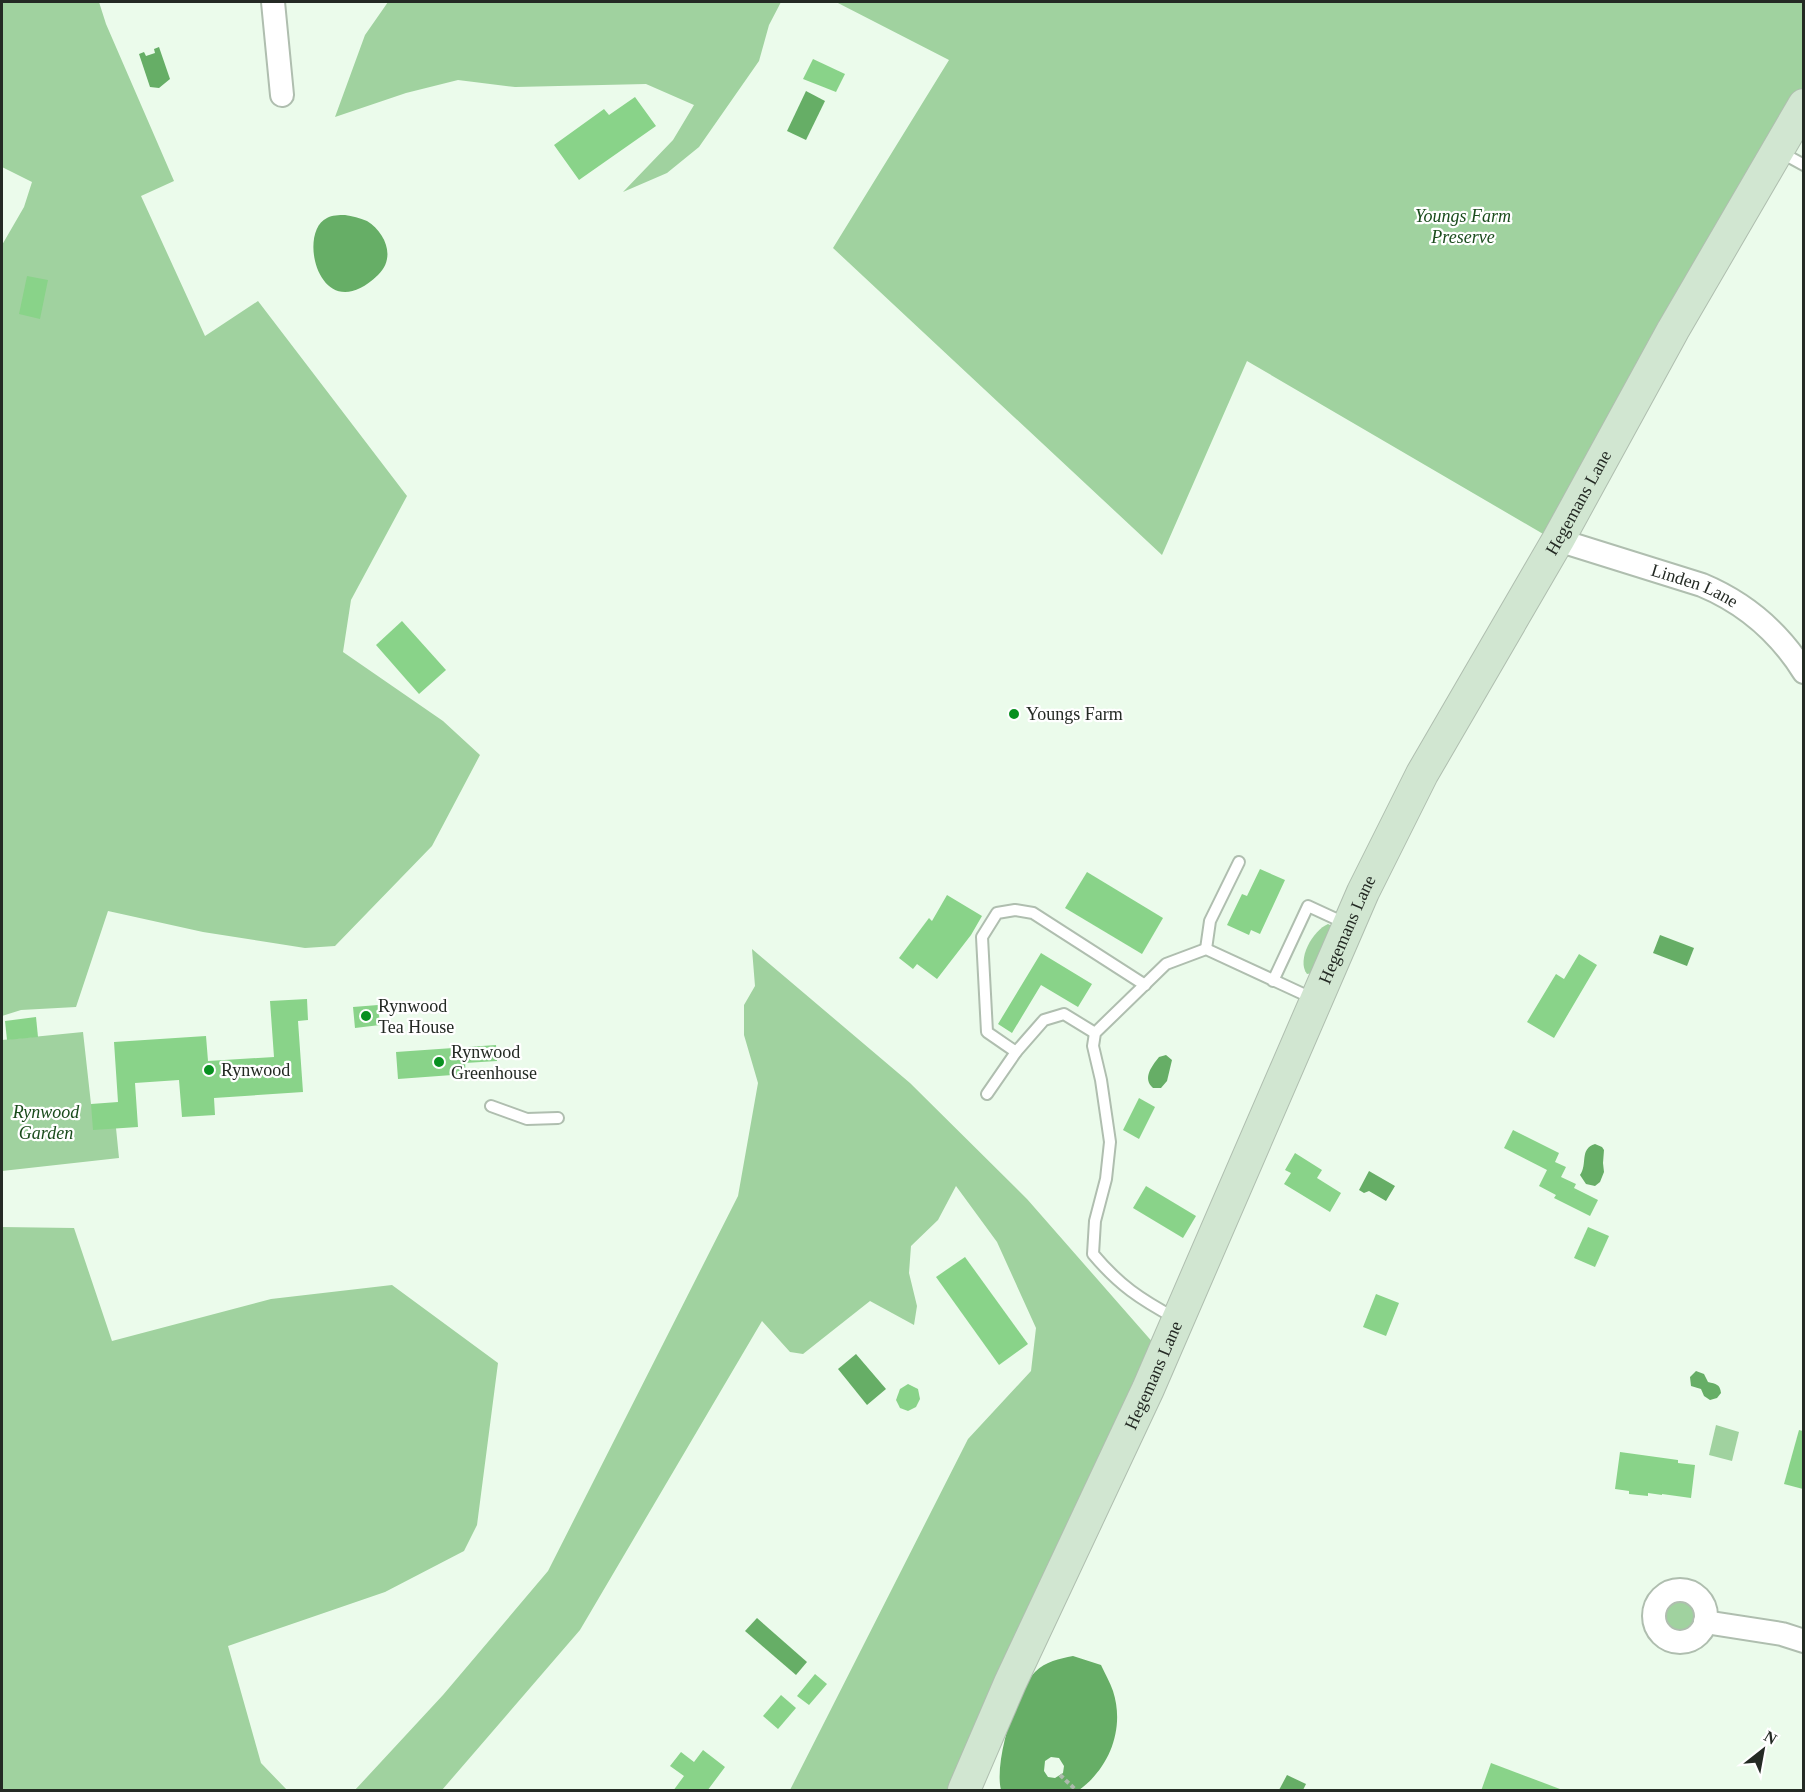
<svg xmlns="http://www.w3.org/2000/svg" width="1805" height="1792" font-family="Georgia,serif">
	<rect width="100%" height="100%" fill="#ebfbeb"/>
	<g fill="#a0d29f">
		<path d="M2,2H99L106,24L174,181L141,196L205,336L258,301L407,496L351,600L343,652L443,721L480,755L432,846L335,946L305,948L203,932L108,911L76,1007L21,1010L2,1016V245L24,207L32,182L2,167Z"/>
		<path d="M388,2H781L769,25L759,61L699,147L667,173L623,192L673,140L694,105L646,84L515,87L458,80L406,93L335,117L365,35Z"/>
		<path d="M836,2H1803V88L1739,189L1550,538L1247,361L1162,555L833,248L949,60Z"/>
		<path d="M1328,924L1332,926L1313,973L1307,974C1296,960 1313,930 1328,924Z"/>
		<path d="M752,949L910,1083L1027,1199L1155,1345L950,1790H790L968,1439L1031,1371L1036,1328L997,1242L956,1186L938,1220L911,1246L909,1273L917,1306L914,1325L870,1301L803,1354L790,1352L762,1321L580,1630L442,1790H355L443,1695L548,1571L738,1196L758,1083L744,1035V1005L755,986Z"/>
		<path d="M83,1032L91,1104L116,1128L119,1158L2,1171V1040Z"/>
		<path d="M2,1227L74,1228L112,1341L271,1299L392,1285L498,1363L477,1525L464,1551L385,1592L228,1646L261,1763L287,1790H2Z"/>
		<path d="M1716,1425L1739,1432L1732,1461L1709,1455Z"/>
		<circle cx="1680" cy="1617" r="16"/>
	</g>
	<g fill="#66ae66" fill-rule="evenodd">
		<path d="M159,47L170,79L159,88L150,87L139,54L144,52L146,56L155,53L154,49Z"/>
		<path d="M806,91L825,101L806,140L787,131Z"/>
		<path d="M345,215C352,216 360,218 367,221C386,233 396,258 378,275C320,331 296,232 327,218C332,215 339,215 345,215Z"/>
		<path d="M1660,935L1694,948L1687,966L1653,953Z"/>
		<path d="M1166,1055L1172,1060L1167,1081L1161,1088H1153C1142,1078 1152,1066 1159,1057Z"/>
		<path d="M1595,1144L1602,1147L1604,1150L1603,1163L1604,1172L1600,1182L1595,1186L1586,1184L1580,1175C1588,1164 1579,1149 1595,1144Z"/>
		<path d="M1369,1171L1395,1186L1386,1201L1369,1191L1364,1193L1359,1190Z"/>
		<path d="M856,1354L886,1389L867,1405L838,1369Z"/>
		<path d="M1696,1371L1704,1374L1708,1382C1716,1384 1720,1384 1721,1393L1717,1398L1710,1400L1704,1396L1701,1389L1691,1386L1690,1377Z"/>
		<path d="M757,1618L807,1662L796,1675L745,1631Z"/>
		<path d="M1073,1656L1101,1665C1105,1674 1110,1682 1113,1691C1125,1728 1110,1768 1079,1790H1001C994,1762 1015,1693 1035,1672C1046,1661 1059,1659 1073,1656ZM1051,1757L1059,1758L1064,1766L1063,1773L1055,1778L1048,1777L1044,1771L1045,1761Z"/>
		<path d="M1287,1775L1306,1784L1303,1790H1279Z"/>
	</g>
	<g fill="#89d389">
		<path d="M813,59L845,74L836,92L803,79Z"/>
		<path d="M635,97L656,126L579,180L554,145L604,109L609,115Z"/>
		<path d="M27,276L48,280L40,319L19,314Z"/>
		<path d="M402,621L446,670L419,694L376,645Z"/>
		<path d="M1260,869L1285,880L1260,934L1251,930L1249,935L1227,925L1242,894L1247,896Z"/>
		<path d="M1087,872L1163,918L1142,954L1065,908Z"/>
		<path d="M947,895L982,916L971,935L937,979L917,964L913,969L899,958L929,918L932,921Z"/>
		<path d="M1041,953L1092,984L1078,1007L1041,985L1012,1033L998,1024Z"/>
		<path d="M1579,954L1597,965L1554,1038L1527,1022L1556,974L1564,979Z"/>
		<path d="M307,999L308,1020L298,1021L303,1092L214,1098L215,1115L182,1117L179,1080L135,1083L138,1127L93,1130L91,1104L118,1102L114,1042L206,1036L208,1061L274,1057L270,1001Z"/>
		<path d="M378,1005L380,1025L355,1028L353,1007Z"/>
		<path d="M36,1017L38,1037L7,1040L5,1021Z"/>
		<path d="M496,1045L497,1061L465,1063L466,1074L398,1079L396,1052Z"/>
		<path d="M1139,1098L1155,1107L1139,1139L1123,1130Z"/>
		<path d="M1513,1130L1559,1153L1555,1162L1566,1167L1561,1177L1576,1184L1574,1188L1598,1200L1590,1216L1554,1198L1556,1195L1539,1186L1547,1170L1504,1148Z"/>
		<path d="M1295,1153L1322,1170L1317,1178L1341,1193L1330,1212L1284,1184L1291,1173L1285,1170Z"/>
		<path d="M1146,1186L1196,1216L1183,1238L1133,1208Z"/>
		<path d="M1588,1227L1609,1236L1595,1267L1574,1258Z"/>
		<path d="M965,1257L1028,1344L999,1365L936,1277Z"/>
		<path d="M1376,1294L1399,1303L1386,1336L1363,1327Z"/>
		<path d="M908,1384L918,1389L920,1399L916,1407L908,1411L900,1408L896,1400L900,1389Z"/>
		<path d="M1799,1430L1803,1431V1489L1784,1484Z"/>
		<path d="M1620,1452L1678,1460V1463L1695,1465L1691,1498L1662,1494V1495L1648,1493V1496L1629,1494V1491L1615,1489Z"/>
		<path d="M815,1674L827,1684L809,1705L797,1696Z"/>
		<path d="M781,1695L796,1708L778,1729L763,1716Z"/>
		<path d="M703,1750L725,1767L707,1791H673L684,1776L670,1766L681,1752L694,1762Z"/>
		<path d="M1491,1763L1560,1789L1559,1791H1481Z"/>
	</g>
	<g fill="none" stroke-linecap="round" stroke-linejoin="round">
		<defs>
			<g id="lane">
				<path d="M1780,152L1804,165"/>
				<path d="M1206,949L1210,921L1239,862"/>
				<path d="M1273,981L1308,906L1347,924"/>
				<path d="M1095,1033L1064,1014L1044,1020L1016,1052L987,1032L982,937L997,913L1015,910L1033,913L1145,985"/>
				<path d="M987,1094L1016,1052"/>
				<path d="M491,1106L527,1119L558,1118"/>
				<path d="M1175,1318C1140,1299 1119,1285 1093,1254L1095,1221L1106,1179L1110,1142L1101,1080L1093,1046L1095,1033L1166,964L1206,949L1314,999"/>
			</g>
			<g id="street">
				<path d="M273,2L282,95"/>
				<path id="s1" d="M1558,540L1702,585C1745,603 1779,632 1804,672"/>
				<circle cx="1680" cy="1616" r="26"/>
				<path d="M1705,1622L1782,1634L1804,1641"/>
			</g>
			<g id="secondary">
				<path id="s2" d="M964,1790L1010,1683L1148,1389L1363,892L1422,774L1558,540L1673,330L1804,105"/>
			</g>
		</defs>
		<use href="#lane" stroke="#afbeaf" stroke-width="14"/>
		<use href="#street" stroke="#afbeaf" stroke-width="26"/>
		<use href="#secondary" stroke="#afbeaf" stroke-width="34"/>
		<path stroke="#adbaad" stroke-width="4" stroke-dasharray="4.5 3" stroke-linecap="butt" d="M1060,1775L1076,1790"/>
		<use href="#lane" stroke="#fff" stroke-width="10"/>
		<use href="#street" stroke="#fff" stroke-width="22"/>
		<use href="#secondary" stroke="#d1e6d1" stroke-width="32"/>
	</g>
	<g fill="#099021" stroke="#fff" stroke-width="2">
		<circle cx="1014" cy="714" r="6"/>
		<circle cx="366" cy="1016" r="6"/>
		<circle cx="439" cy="1062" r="6"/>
		<circle cx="209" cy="1070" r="6"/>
	</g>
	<g text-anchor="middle" stroke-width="4.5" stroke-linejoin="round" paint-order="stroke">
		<g font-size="18" font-style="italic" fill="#1a4c1c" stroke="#fff">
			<text x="1463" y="222">Youngs Farm<tspan x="1463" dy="21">Preserve</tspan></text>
			<text x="46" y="1118">Rynwood<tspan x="46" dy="21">Garden</tspan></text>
		</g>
		<g font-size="18" fill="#242a24" stroke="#fff">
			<text dy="6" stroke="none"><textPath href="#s2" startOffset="1428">Hegemans Lane</textPath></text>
			<text dy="6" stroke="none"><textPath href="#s1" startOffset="144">Linden Lane</textPath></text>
			<text dy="6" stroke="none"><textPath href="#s2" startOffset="942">Hegemans Lane</textPath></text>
			<text dy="6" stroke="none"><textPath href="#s2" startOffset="456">Hegemans Lane</textPath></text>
		</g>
		<g font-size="18" fill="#242a24" stroke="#fff" text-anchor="start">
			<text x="1026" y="720">Youngs Farm</text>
			<text x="378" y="1012">Rynwood<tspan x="378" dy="21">Tea House</tspan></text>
			<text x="451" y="1058">Rynwood<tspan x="451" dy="21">Greenhouse</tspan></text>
			<text x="221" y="1076">Rynwood</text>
		</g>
	</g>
	<rect width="1805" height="1792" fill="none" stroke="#242a24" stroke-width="6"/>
	<g transform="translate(1763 1750) rotate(31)" stroke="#ffffff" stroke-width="4.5" paint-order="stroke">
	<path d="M0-4.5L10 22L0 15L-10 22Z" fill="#242a24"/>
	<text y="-9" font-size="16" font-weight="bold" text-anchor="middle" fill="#242a24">N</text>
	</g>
</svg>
